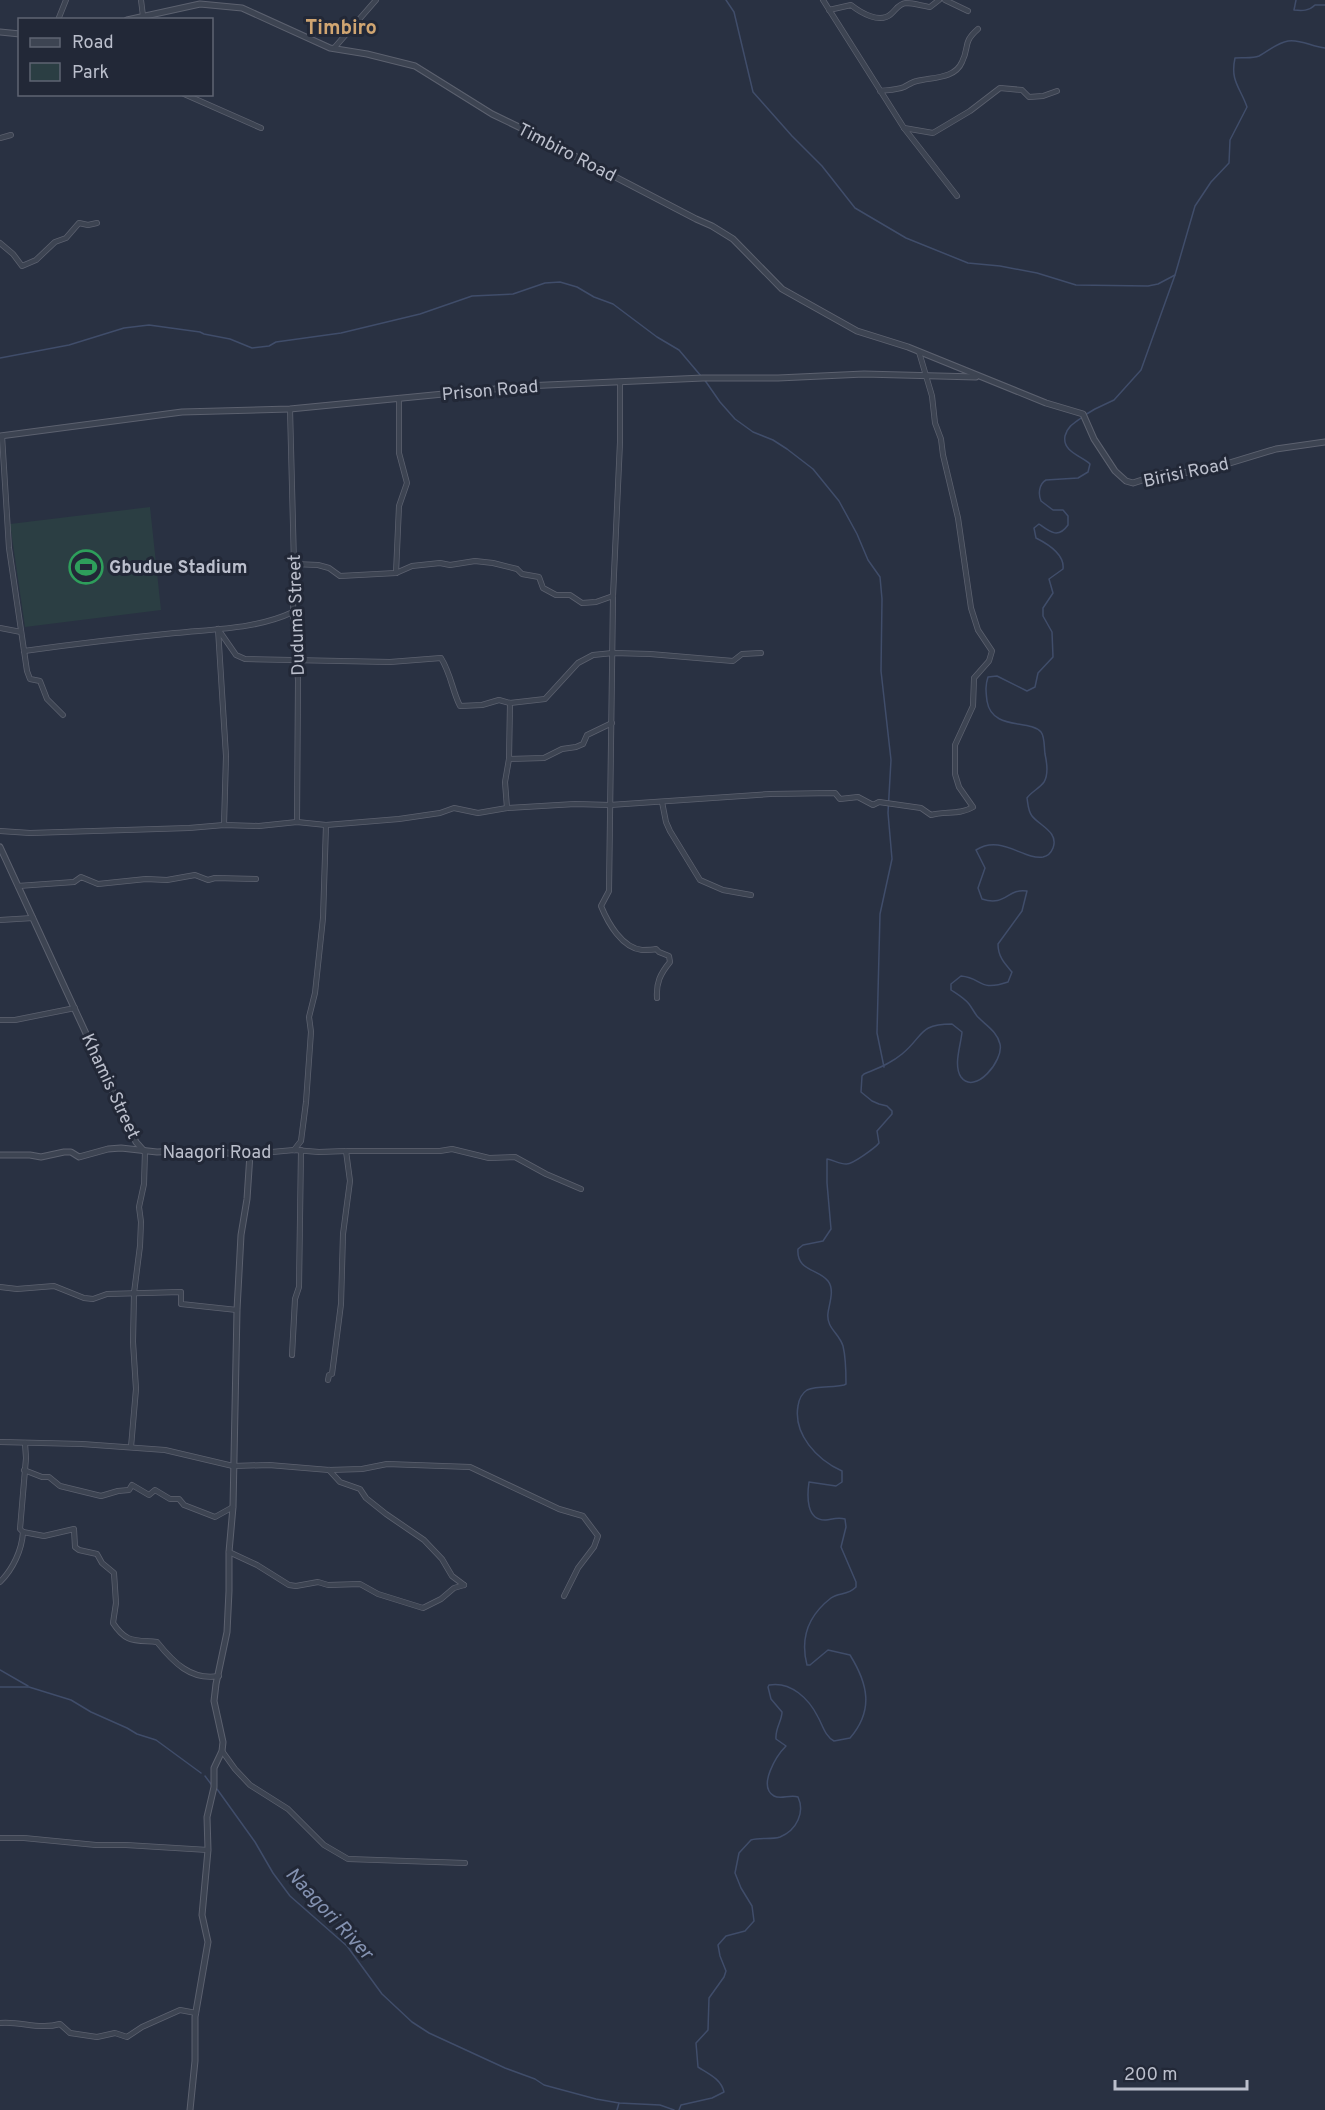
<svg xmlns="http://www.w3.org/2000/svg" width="1325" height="2110" font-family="Overpass,sans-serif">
	<rect width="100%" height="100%" fill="#293142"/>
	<path fill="#2b3e43" d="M150,507L161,610L25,627L10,524Z"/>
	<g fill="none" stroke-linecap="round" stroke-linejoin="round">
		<g stroke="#404d6a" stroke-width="1.5">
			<path d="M726,0L734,12L753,92L792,136L822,166L855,208L906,238L968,263L1000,266L1037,273L1076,285L1148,286L1158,284L1175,275"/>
			<path d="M1296,0L1294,10C1302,11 1309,11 1315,5H1325"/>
			<path d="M0,358L69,345L124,328L149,325L200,332L204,334L230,339L252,348L269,346L276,342L341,333L420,314L472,296L513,294L545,283L560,282L577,287L594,297L613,304L657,337L679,350L701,376"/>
			<path d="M704,379L720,402L735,419L753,432L773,440L787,449L813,469L839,501L857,534L868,560L880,577L882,599L881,671L891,760L888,813L892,859L880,914L877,1033L884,1067"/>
			<path d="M1085,415L1095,409L1114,400L1141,370L1175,275L1195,206L1211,182L1229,163L1230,140L1247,107C1240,87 1230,81 1235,58C1242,57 1252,59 1259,56C1268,51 1277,43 1288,41C1301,39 1312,47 1325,48"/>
			<path d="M0,1670L28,1686"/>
			<path d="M0,1687H29L71,1700L91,1712L127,1728L137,1734L156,1740L201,1773"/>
			<path d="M205,1776L211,1784"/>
			<path d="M217,1789L255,1842L273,1873L290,1896L347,1946L382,1994L412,2022L429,2033L505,2068L535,2079L544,2085L596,2099L619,2103L660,2105L674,2110"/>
			<path d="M617,2110L619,2103"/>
			<path d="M679,2110L681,2105L712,2098L724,2092C721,2079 709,2074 698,2067L696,2043L708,2030L709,1998L724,1977L726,1971L720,1956L718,1945L726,1936L745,1931L754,1921L752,1906L741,1888L735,1873L739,1853L751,1840C760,1837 771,1840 780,1837C797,1830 805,1812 798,1797C790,1794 781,1800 774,1796C757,1786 777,1755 786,1746L776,1739C775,1728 782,1721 782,1712L771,1699L768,1687L769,1685C791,1681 809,1699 818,1717C823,1726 825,1736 834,1741L850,1738C874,1710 868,1684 850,1655L828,1650L810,1665H807C800,1638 809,1615 831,1598C839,1592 847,1596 856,1587V1582L841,1547L846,1527L845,1519C838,1517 833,1519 826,1520C806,1521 807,1496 809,1482L836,1486L842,1482V1471C817,1460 793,1434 798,1406C799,1399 801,1394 807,1390C818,1385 833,1388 844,1385L846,1384C846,1372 846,1358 843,1346C839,1333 826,1328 828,1313C829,1304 835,1290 828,1281C819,1269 796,1271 798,1249L803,1245L823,1241L831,1229L827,1183V1159C833,1160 840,1164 846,1164C852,1165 876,1147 879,1143L877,1131L892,1114V1111L887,1106L879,1104L872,1101L861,1092L862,1076L864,1074C878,1068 890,1064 902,1054C924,1036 918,1024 952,1024L962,1032C961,1045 953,1065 961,1077C975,1096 1004,1060 1000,1044C997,1031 985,1025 977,1016C974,1012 972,1008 969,1004C964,998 957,994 951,990V984L961,976C983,978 978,992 1008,982L1012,972C1005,964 998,957 998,944L1022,911L1027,891C1007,888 1006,907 982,899L978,888L985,868L976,850C1001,834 1023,860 1043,857C1048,856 1051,853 1053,848C1059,832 1040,826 1032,816C1028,811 1028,804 1027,798C1031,792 1040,788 1044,782C1049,774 1047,763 1045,754C1044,748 1045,737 1041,732C1029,719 992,731 987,701C986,692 985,686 988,677L997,676L1027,691L1035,687L1038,673L1053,657L1052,632L1043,616V608L1053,593L1049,579L1063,569C1065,554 1048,544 1036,538L1034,528L1039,524C1050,532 1058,539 1068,525V516L1063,510H1053L1041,501C1038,494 1039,484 1046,480L1078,478L1088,472L1090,464C1082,456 1062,452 1065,436C1067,427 1074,423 1081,418"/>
		</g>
		<defs>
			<g id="minor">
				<path d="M141,0L143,16"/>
				<path d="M823,0L904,128L957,196"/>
				<path d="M945,0L968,11"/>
				<path d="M829,10L851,5C861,13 880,24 891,14C896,10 898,4 906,3C913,3 923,6 930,7L939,0"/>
				<path d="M58,20L66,0"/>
				<path d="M335,47L376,0"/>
				<path d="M880,91C888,90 897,90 904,87C908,85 912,82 917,81C932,77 955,79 962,62C970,46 962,43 978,29"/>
				<path d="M184,94L261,128"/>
				<path d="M904,128L933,133L970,111L1000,88L1022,90L1029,97L1043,96L1057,91"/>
				<path d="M0,138L11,135"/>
				<path d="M0,243L13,254L22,266L36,260L55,242L66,238L79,223L88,225L97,223"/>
				<path d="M620,382V442L613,596L609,891L601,906C608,923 622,948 642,950C646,950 652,950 656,949L659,952L669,956L670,962C660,974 656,983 657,998"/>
				<path d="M290,409L294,564L293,612L298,680L297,822"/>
				<path d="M2,436L9,548L27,671L30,679L40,681L47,699L63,715"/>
				<path d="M294,564L318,565L329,568L340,576L396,573L412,566L440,563L450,565L475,561L493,563L517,569L522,574L539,577L543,588L556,595H570L582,603L596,602L613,596"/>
				<path d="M396,573L399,506L407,483L399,453V398"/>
				<path d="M0,628L21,632"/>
				<path d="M218,629L236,655L245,659L390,662L441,658C451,674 452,690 460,706L482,705L499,700L510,703"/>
				<path d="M218,629L226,756L224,825"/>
				<path d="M24,651C74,644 125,638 175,633C214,629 257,629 293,612"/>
				<path d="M509,759L544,758L562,749L576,747L583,744L587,735L612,723"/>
				<path d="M662,802L666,822L670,831L700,880L723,890L751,895"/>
				<path d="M507,808L505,782L509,759L510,703L545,699L578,663L593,655L613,653L650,654L733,661L742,654L761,653"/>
				<path d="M0,831L30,833L189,828L224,825L259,826L297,822L326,825L399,819L440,813L454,808L478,813L507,808L575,804L610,805L770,794L835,793L840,799L858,797L873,805L879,802L921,808L931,815C945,811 960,815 973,807L959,787L955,774V745L973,706L974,678L989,661L992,651L978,630L971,608L958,518L943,455L941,439L935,423L932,396L919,352"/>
				<path d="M18,886L74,882L81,877L98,884L146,879L167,880L195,875L208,880L215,878L256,879"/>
				<path d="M0,920L33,918"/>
				<path d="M0,1020H15L75,1008"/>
				<path d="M294,1150L301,1141L306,1102L311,1032L309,1017L315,993L323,918L326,825"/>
				<path d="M250,1154L294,1150L319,1152L346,1151H440L452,1149L489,1158L515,1157L546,1174L581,1189"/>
				<path d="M0,1287L17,1289L54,1286L84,1298L93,1299L107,1294L181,1292V1304L237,1310"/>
				<path d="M292,1355L295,1299L299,1287L301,1150"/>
				<path d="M328,1380L329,1375L332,1374L341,1304L343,1234L350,1181L346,1151"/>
				<path d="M0,1442L82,1444L165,1450L233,1466L269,1465L329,1470L362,1469L387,1464L470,1467L559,1509L583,1516L598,1536L594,1547L578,1568L564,1596"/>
				<path d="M131,1447L136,1389L133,1342L134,1293L140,1246L141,1222L139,1207L144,1184L145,1151"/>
				<path d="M24,1470L42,1477H49L60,1486L101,1496L118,1491L129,1490L132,1485L149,1495L155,1490L170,1499H179L184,1505L215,1517L233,1507"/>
				<path d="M329,1470L340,1482L360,1489L366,1498L386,1514L424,1540L442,1559L452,1576L464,1585"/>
				<path d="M23,1532L44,1536L74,1529L75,1547L79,1550L97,1554L102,1563L114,1573L116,1603L113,1623C126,1643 134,1640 157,1642C173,1662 191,1681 219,1676"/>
				<path d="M229,1552L257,1565L289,1585L296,1586L318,1582L328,1585L360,1584L378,1594L423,1608L441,1599L454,1588L464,1585"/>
				<path d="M0,1582C13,1569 22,1550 23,1532L20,1529L26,1458L25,1443"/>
				<path d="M222,1751L235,1769L250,1785L288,1809L324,1845L348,1859L465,1863"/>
				<path d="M0,1838H24L96,1845H126L208,1850"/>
				<path d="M0,2023C21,2021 39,2030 60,2024L70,2033L97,2037L115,2033L127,2037L142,2027L180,2010L196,2013"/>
			</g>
			<g id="tertiary">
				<path d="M127,20L200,4L242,8L330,48L367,54L415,66L492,114L525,130L696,219L712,226L733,239L782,289L857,331L908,347L1046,403L1083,414L1094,439L1115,471L1126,481L1133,483L1164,473L1200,472L1276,449L1325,442"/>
				<path d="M0,32L20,34"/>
				<path d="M0,436L182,412L290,409L525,386L703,378H778L864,374L976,377"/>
				<path d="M0,847L136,1142L144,1151"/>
				<path d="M0,1155H30L41,1157L64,1152H71L79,1157L108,1149L121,1148L157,1152L182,1151L250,1154L247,1199L241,1235L237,1310L233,1507L229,1552V1591L227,1632L216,1684L214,1701L223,1742L222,1751L214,1768V1787L207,1817L208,1850L202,1915L208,1942L195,2017V2061L190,2110"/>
			</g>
		</defs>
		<use href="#minor" stroke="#5c616f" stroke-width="6"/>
		<use href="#tertiary" stroke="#5c616f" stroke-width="7"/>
		<use href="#minor" stroke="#3d4452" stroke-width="4.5"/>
		<use href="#tertiary" stroke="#3d4452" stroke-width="5"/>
	</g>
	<defs>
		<symbol id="stadium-ring" viewBox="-11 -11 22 22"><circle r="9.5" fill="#222837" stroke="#2e9e5b" stroke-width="1.5"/><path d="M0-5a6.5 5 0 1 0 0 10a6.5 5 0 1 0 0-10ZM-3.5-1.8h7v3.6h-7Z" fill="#2e9e5b"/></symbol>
	</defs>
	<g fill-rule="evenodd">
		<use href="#stadium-ring" x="67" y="548" width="38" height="38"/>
	</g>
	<g text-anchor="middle" stroke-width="6" stroke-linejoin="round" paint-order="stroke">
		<g font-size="18" fill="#bbbfcc" stroke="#222837">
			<text transform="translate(567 152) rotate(27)" y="6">Timbiro Road</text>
			<text transform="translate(490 390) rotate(-5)" y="6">Prison Road</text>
			<text transform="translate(1186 472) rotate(-12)" y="6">Birisi Road</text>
			<text transform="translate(296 615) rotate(-92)" y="6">Duduma Street</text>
			<text transform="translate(111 1086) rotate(65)" y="6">Khamis Street</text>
			<text x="217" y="1158">Naagori Road</text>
		</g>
		<g font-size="18" font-weight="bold" fill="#bbbfcc" stroke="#222837" text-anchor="start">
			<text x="109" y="573">Gbudue Stadium</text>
		</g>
		<g font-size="20" font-weight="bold" fill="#d0a571" stroke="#222837">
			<text x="341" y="34">Timbiro</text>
		</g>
		<g font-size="20" font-style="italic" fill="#8492b1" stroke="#222837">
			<text transform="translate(330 1913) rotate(47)" y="7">Naagori River</text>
		</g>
	</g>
	<rect x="18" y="18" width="195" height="78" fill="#222837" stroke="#5f6473" stroke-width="1.5"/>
	<rect x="30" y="38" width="30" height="9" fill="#3d4452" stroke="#5f6473" stroke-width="1.5"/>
	<text x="72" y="48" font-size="18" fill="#bbbfcc">Road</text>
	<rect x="30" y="63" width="30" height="18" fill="#2b3e43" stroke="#5f6473" stroke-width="1.5"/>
	<text x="72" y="78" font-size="18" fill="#bbbfcc">Park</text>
	<path d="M1115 2080v9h132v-9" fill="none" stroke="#bbbfcc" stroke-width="3"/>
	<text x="1124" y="2080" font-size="18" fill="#bbbfcc" stroke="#222837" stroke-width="4.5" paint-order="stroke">200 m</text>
</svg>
